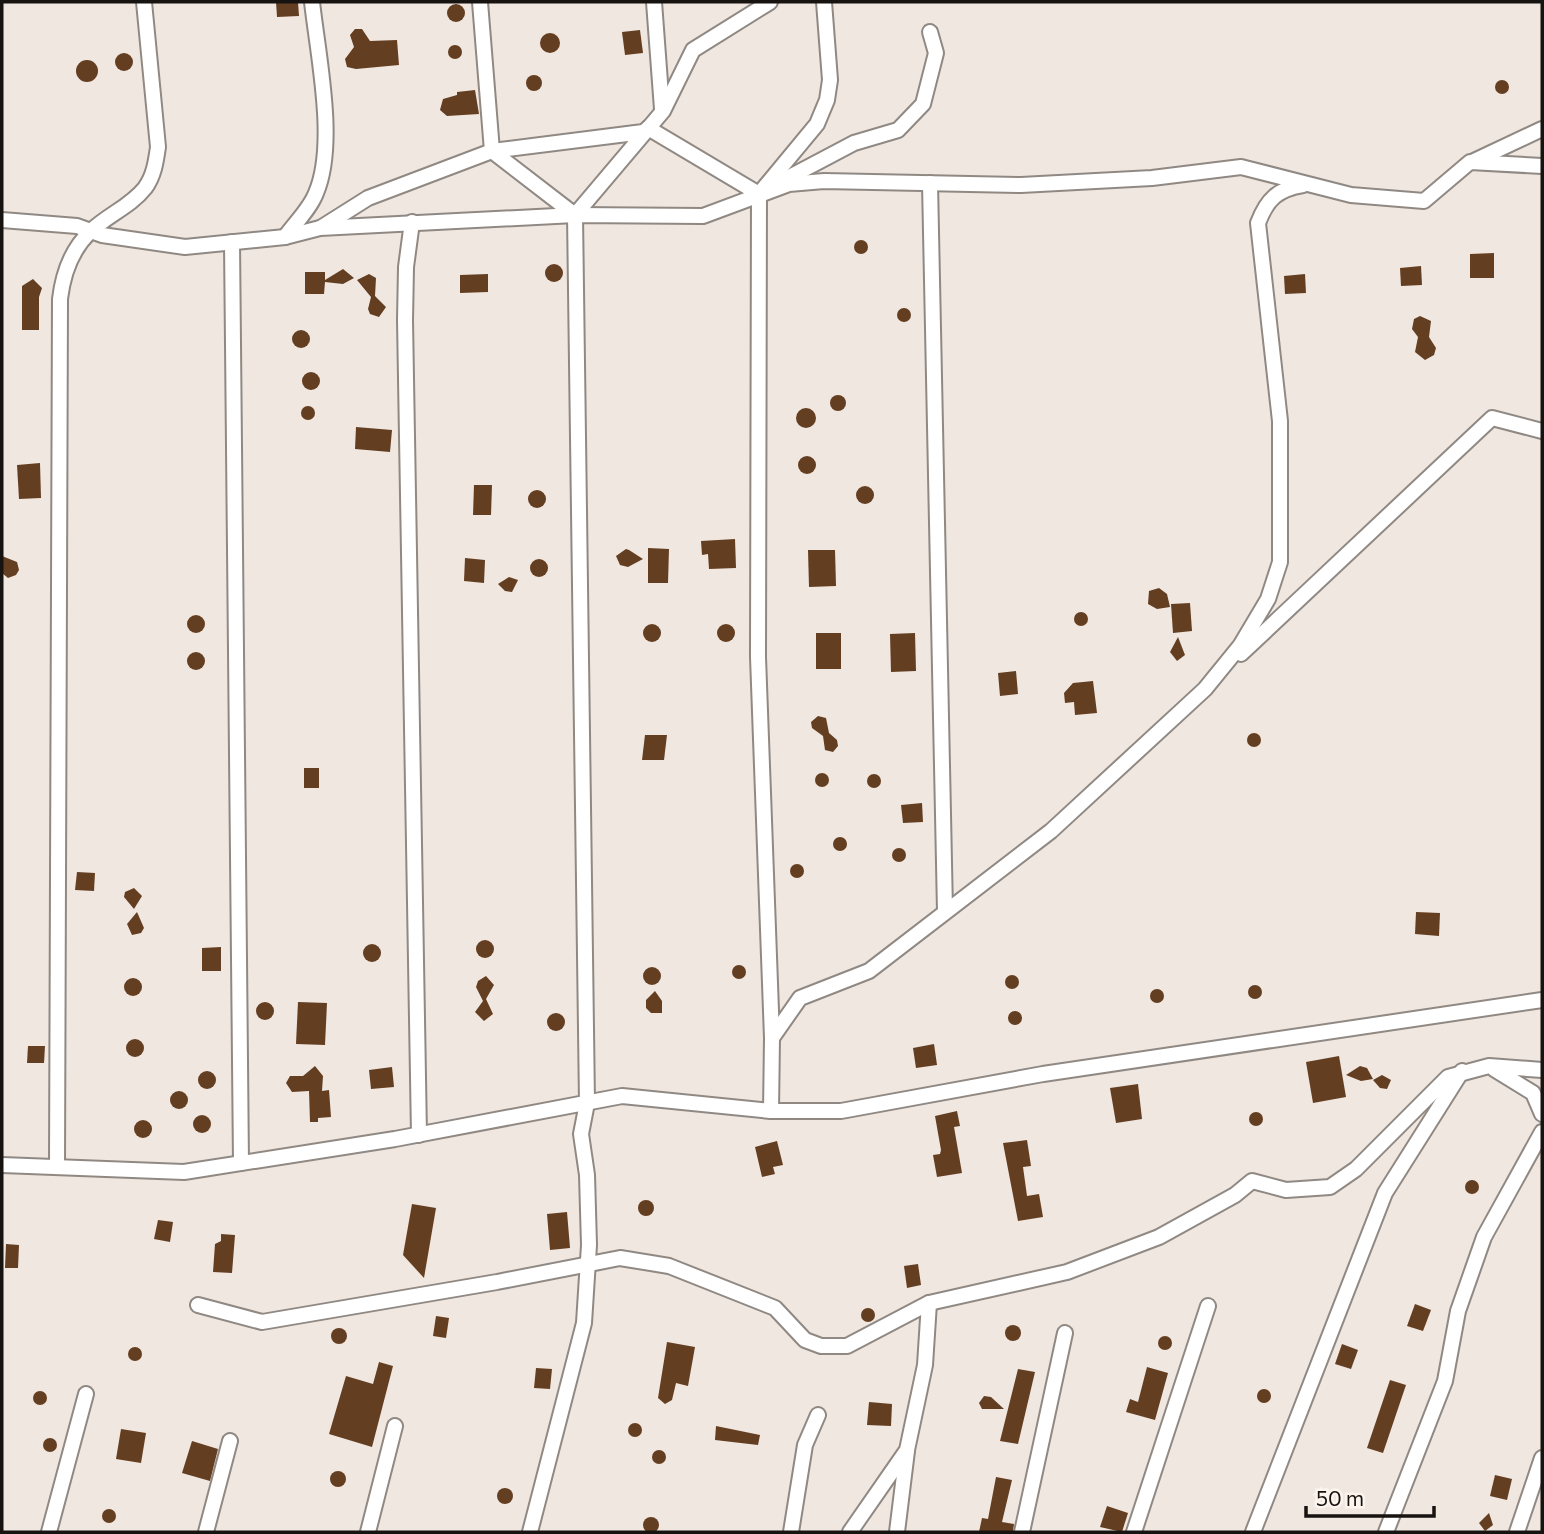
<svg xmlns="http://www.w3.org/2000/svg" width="1544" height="1534" font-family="Commissioner,sans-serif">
	<rect width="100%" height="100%" fill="#f0e7e1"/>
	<g fill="#643e20">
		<path d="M276,2H298L299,16L277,17Z"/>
		<circle cx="456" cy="13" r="9"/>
		<path d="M355,29H362L370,41L397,40L399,65L356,69L347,67L345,59L354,47L350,35Z"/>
		<path d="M640,30L643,53L625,55L622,32Z"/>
		<circle cx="550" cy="43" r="10"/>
		<circle cx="455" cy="52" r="7"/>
		<circle cx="124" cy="62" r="9"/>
		<circle cx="87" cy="71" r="11"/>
		<circle cx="534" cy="83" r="8"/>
		<circle cx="1502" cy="87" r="7"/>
		<path d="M475,90L479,114L447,116L440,110L443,99L457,95V92Z"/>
		<circle cx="861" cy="247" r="7"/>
		<path d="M1494,253V278H1470V254Z"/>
		<circle cx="554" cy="273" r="9"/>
		<path d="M1421,266L1422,285L1401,286L1400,268Z"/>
		<path d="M343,269L354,278L343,284L325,282L324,294H305V272H325V280Z"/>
		<path d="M369,274L376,278L375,296L386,307L379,317L370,314L368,309L371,297L357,280Z"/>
		<path d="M488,274V292L460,293V275Z"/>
		<path d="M1305,274L1306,293L1285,294L1284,276Z"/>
		<path d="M33,279L42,288L39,297V330H22V286Z"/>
		<circle cx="904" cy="315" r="7"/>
		<path d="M1420,316L1431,321L1429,337L1436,348L1434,355L1425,360L1415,352L1418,337L1412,329L1414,319Z"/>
		<circle cx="301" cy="339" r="9"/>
		<circle cx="311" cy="381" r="9"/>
		<circle cx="838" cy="403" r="8"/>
		<circle cx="308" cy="413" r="7"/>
		<circle cx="806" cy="418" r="10"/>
		<path d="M356,427L392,430L390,452L355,449Z"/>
		<circle cx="807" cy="465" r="9"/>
		<path d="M40,463L41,498L19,499L17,465Z"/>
		<path d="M474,485H492L491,515H473Z"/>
		<circle cx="865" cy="495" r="9"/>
		<circle cx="537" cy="499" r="9"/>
		<path d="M735,539L736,568L709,569L708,554L702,555L701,541Z"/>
		<path d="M648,548L669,549L668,583H648Z"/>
		<path d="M626,549L629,550L643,559L628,567L620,565L616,556Z"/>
		<path d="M808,550H835L836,586L809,587Z"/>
		<path d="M2,556L17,562L19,570L16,575L8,578L2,573Z"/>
		<path d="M465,558L485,560L484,583L464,581Z"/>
		<circle cx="539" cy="568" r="9"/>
		<path d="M509,577L518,580L512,592L505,591L498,584Z"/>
		<path d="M1159,588L1167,594L1170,607L1157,609L1148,604L1149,591Z"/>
		<path d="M1190,603L1192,631L1173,633L1171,604Z"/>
		<circle cx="1081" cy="619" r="7"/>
		<circle cx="196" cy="624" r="9"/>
		<circle cx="652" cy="633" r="9"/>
		<circle cx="726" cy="633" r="9"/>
		<rect x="816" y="633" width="25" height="36"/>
		<path d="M915,633L916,671L891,672L890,634Z"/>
		<path d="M1178,637L1185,655L1177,661L1170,652Z"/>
		<circle cx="196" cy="661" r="9"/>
		<path d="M1016,671L1018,694L1000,696L998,673Z"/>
		<path d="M1093,681L1097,713L1075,715L1074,702L1065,703L1064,693L1073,683Z"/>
		<path d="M818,716L826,718L829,733L837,740L838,746L833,752L825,750L823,736L812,728L811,722Z"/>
		<circle cx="1254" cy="740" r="7"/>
		<path d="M645,735H667L664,760H642Z"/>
		<rect x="304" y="768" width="15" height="20"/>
		<circle cx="822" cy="780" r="7"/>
		<circle cx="874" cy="781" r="7"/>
		<path d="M922,803L923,822L903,823L901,805Z"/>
		<circle cx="840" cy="844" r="7"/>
		<circle cx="899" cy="855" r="7"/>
		<circle cx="797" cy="871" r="7"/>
		<path d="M77,872L95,873L94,891L75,890Z"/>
		<path d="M134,888L142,896L134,909L124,897L125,892Z"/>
		<path d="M137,912L144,928L141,933L132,935L127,924Z"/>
		<path d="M1416,912L1440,913L1439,936L1415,934Z"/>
		<circle cx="485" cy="949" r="9"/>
		<circle cx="372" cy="953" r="9"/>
		<path d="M221,947V971H202V948Z"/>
		<circle cx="739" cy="972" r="7"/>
		<circle cx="652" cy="976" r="9"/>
		<circle cx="1012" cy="982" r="7"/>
		<path d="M486,976L494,985L486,999L493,1014L484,1021L475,1012L483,1001L476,987L478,981Z"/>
		<circle cx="133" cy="987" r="9"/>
		<circle cx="1255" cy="992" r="7"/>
		<circle cx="1157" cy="996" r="7"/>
		<path d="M655,991L662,1001V1013H651L646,1008V1000Z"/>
		<circle cx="265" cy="1011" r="9"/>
		<path d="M298,1002L327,1003L325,1045L296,1044Z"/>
		<circle cx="1015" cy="1018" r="7"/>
		<circle cx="556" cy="1022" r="9"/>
		<circle cx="135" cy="1048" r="9"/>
		<path d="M934,1044L937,1065L916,1068L913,1048Z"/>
		<path d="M28,1046H45L44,1063H27Z"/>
		<path d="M1339,1056L1346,1097L1313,1103L1306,1062Z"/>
		<path d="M315,1066L323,1076L322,1091L329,1090L331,1117L318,1118V1122H310L309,1091L292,1092L286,1083L290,1076H303Z"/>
		<path d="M1360,1066L1367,1068L1373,1079L1361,1081L1346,1075Z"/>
		<path d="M392,1067L394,1087L371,1089L369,1070Z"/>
		<circle cx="207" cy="1080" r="9"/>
		<path d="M1382,1075L1391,1080L1387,1089L1380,1088L1373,1080Z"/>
		<path d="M1138,1084L1142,1119L1116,1123L1110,1088Z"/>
		<circle cx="179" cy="1100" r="9"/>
		<path d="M957,1111L960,1126L954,1127L962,1173L937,1177L933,1155L940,1154L941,1150L935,1116Z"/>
		<circle cx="1256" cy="1119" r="7"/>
		<circle cx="202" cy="1124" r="9"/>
		<circle cx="143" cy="1129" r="9"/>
		<path d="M1027,1140L1031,1166L1023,1167L1027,1196L1039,1194L1043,1217L1018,1221L1003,1143Z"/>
		<path d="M777,1141L783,1165L773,1167L775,1174L762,1177L755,1147Z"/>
		<circle cx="1472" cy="1187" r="7"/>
		<circle cx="646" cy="1208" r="8"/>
		<path d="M412,1204L436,1208L424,1278L403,1255Z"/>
		<path d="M567,1212L570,1248L550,1250L547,1214Z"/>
		<path d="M158,1220L173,1222L170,1242L154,1239Z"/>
		<path d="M221,1234L235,1235L232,1273L213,1272L215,1244L221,1241Z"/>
		<path d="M6,1244L19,1245L18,1268H5Z"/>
		<path d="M918,1264L921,1285L907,1288L904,1266Z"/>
		<path d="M1415,1304L1431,1310L1423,1331L1407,1326Z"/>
		<circle cx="868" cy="1315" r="7"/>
		<path d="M436,1316L449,1318L446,1338L433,1336Z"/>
		<circle cx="1013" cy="1333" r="8"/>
		<circle cx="339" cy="1336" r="8"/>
		<circle cx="1165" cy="1343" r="7"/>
		<path d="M667,1342L695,1347L688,1386L676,1383L672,1400L665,1404L658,1398Z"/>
		<path d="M1342,1344L1358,1350L1351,1369L1335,1364Z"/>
		<circle cx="135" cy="1354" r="7"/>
		<path d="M379,1362L393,1366L372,1447L329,1434L346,1376L373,1384Z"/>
		<path d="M1147,1367L1168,1373L1155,1420L1126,1412L1130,1399L1138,1402Z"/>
		<path d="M536,1368L552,1369L550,1389L534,1388Z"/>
		<path d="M1018,1369L1035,1372L1018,1444L1000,1441Z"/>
		<path d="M1390,1380L1406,1385L1383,1453L1367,1448Z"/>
		<circle cx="1264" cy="1396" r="7"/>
		<circle cx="40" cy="1398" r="7"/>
		<path d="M984,1396L991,1397L1004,1409H982L979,1403Z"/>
		<path d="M869,1402L892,1404L891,1426L867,1425Z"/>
		<circle cx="635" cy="1430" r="7"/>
		<path d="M716,1426L760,1435L758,1445L715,1440Z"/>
		<path d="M121,1429L146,1433L141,1463L116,1459Z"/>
		<circle cx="50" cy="1445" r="7"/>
		<path d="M192,1441L218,1449L210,1481L182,1473Z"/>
		<circle cx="659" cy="1457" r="7"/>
		<circle cx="338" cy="1479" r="8"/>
		<path d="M1495,1475L1512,1479L1507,1500L1490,1496Z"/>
		<path d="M996,1477L1012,1480L1002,1522L1014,1524L1013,1532H979L982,1518L988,1519Z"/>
		<circle cx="505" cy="1496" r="8"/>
		<path d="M1107,1506L1128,1513L1122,1532L1100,1527Z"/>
		<circle cx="109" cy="1516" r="7"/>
		<path d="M1489,1513L1493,1525L1485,1531L1479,1523Z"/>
		<circle cx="651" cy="1525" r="8"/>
	</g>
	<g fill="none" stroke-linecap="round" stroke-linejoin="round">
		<defs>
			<g id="minor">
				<path d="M480,2L492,151L575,215"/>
				<path d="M654,2L662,109"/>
				<path d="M648,128L759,194"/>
				<path d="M1474,161L1542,129"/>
				<path d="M782,181L854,143L898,130L923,104L936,53L930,32"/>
				<path d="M930,183L945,911"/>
				<path d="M2,220L77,226L102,235L185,247L285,237L320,228L575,215L703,216L789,184L824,181L1021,185L1152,178L1241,167L1351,195L1424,201L1470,162L1542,166"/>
				<path d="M412,222L406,267L405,320L419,1135"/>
				<path d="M322,227L368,198L492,151L643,132L649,128"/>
				<path d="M285,237C295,223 310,209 316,193C337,144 318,56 312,2"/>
				<path d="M232,242L241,1163"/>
				<path d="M1241,654L1492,418L1542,431"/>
				<path d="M772,1038L800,998L869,971L1051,831L1205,689L1240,646L1268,599L1280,562V421L1258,223C1267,199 1278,189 1303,185"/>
				<path d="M1494,1069L1533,1093L1542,1114"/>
				<path d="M771,1111L772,1038L758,657L759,194L817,124L827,100L830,80L824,2"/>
				<path d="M2,1165L184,1172L395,1139L622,1096L771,1111H841L1043,1074L1542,1000"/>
				<path d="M57,1167L60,299C63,274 71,250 90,232C107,215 130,207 145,188C154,176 156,161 158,147L144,2"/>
				<path d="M198,1305L262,1322L497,1282L620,1258L669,1266L775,1308L805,1340L821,1346H847L929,1303L1067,1272L1159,1237L1235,1195L1252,1181L1286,1190L1330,1187L1356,1169L1448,1077L1489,1066L1542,1070"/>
				<path d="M49,1532L86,1394"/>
				<path d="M206,1532L230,1441"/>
				<path d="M368,1532L395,1426"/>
				<path d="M530,1532L584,1323L589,1245L587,1175L581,1134L587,1103L575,215L663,111L693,50L770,2"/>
				<path d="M791,1532L805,1445L818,1415"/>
				<path d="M850,1532L907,1450L925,1365L929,1303"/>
				<path d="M897,1532L907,1451"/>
				<path d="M1022,1532L1065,1333"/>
				<path d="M1134,1532L1208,1306"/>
				<path d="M1253,1532L1385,1193L1462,1071"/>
				<path d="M1386,1532L1445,1381L1458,1311L1484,1237L1542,1132"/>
				<path d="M1517,1532L1542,1458"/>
			</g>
		</defs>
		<use href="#minor" stroke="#908983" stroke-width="18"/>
		<use href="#minor" stroke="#fff" stroke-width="14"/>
	</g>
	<rect width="1544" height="1534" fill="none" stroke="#161311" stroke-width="7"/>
	<path d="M1306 1506v10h128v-10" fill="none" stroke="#161311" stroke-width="3.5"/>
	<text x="1316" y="1506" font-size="21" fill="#161311" stroke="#fdf4ee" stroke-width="5" paint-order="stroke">50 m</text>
</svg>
